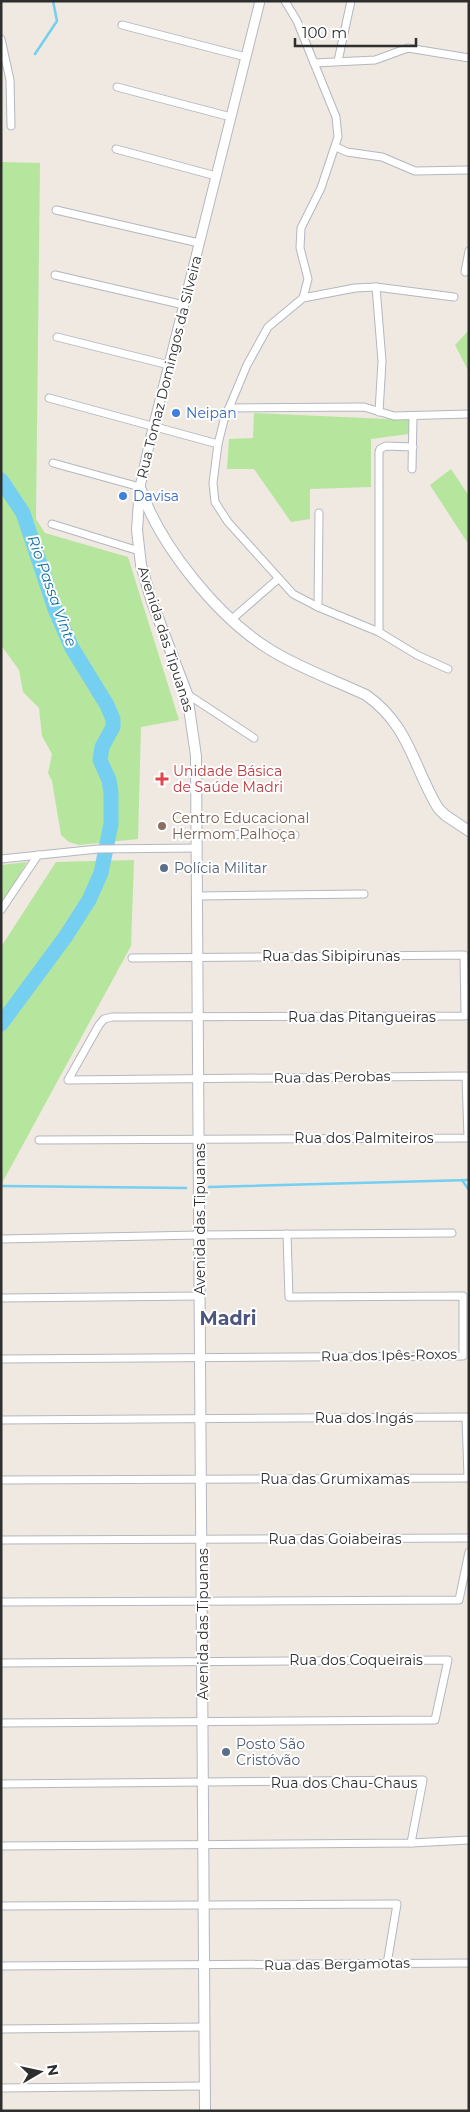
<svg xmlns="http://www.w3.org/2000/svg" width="470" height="2112" font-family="Montserrat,sans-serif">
	<rect width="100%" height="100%" fill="#efe9e1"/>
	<g fill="#b6e59e">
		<path d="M1,162L40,163L36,519L45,533L128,557L179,720L141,727L138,839L79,845L69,842L61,835L52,781L48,773L52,754L42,736L39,708L23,692L19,670L1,645Z"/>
		<path d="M469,330V372L455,345Z"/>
		<path d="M254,413L409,420V434L371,439V487L310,489V519L291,522L254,469H227L229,439L253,438Z"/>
		<path d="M451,469L469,496V542H467L430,485Z"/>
		<path d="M134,860L131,946L1,1185V947L56,862Z"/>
		<path d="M27,862L6,898L1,902V865Z"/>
	</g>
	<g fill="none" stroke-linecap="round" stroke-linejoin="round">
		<g stroke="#75cff0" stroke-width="2.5">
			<path d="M35,54L57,21L53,1"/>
			<path d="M462,1180L469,1190"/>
			<path d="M1,1186L186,1188"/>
			<path d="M209,1187L469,1180"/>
		</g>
		<path stroke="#75cff0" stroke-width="15" d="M1,480L23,513L55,609L72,648L107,705L113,719V727L102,747L100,760L109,780L111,793V824L101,873L89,900L66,936L1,1024"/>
		<defs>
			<g id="minor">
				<path d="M285,1L297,21L336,117L338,137L321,188L301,228L300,248L308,279L303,298"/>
				<path d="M122,25L246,57"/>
				<path d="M1,39L10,80L11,126"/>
				<path d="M338,61L351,1"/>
				<path d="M314,63L375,60L408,48L469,58"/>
				<path d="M117,87L231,117"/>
				<path d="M336,147L347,152L382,157L415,171L469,170"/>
				<path d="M116,149L216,176"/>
				<path d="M56,210L199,243"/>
				<path d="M465,272L469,251"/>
				<path d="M55,275L184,305"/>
				<path d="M376,287L382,361L379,412"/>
				<path d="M57,337L169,365"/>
				<path d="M49,398L218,444"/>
				<path d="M229,408L364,407L394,416L469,414"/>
				<path d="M53,463L140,487"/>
				<path d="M412,469L413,417"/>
				<path d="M52,524L139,551"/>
				<path d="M318,607L319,513"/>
				<path d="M231,620L278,579"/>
				<path d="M379,632V452L380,449L386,446L413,447"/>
				<path d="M448,669L417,655L379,632L318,607L293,594L228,522L215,502L213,483L218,444L224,420L247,365L268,327L303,298L355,288L376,287L454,297"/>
				<path d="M187,694L254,738"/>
				<path d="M198,835L279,834L295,835"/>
				<path d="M1,859L98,849L198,848"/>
				<path d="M198,896L364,894"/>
				<path d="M1,910L38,855"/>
				<path d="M39,1140L468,1138L466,1076L68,1080L99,1025L104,1019L112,1017L465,1016L464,955L132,958"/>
				<path d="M1,1239L200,1235L452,1233"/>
				<path d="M1,1298L200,1296"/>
				<path d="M1,1359L463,1356V1296L289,1297L287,1234"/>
				<path d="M1,1420L466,1417L468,1478L1,1480"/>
				<path d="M1,1540L469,1538"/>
				<path d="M1,1602L459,1600L469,1552"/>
				<path d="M1,1663L448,1660L435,1720L1,1723"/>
				<path d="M1,1784L423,1780L411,1843"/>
				<path d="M1,1846L411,1843L469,1840"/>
				<path d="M1,1906L397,1904L387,1964"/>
				<path d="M1,1966L469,1963"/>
				<path d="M1,2029L205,2027"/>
				<path d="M1,2088L205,2086"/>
			</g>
			<path id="tertiary" d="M140,487L151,436L260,1"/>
			<g id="secondary">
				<path d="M140,487L137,530L141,565L152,602L187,694L196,756L205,2111"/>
				<path d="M141,490C161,547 218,617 269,649C299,668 334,680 366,695C409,725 413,766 438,808L445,815L469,831"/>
			</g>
		</defs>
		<use href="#minor" stroke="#b4b7c1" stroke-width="9"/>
		<use href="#tertiary" stroke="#b4b7c1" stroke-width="11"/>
		<use href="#secondary" stroke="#b4b7c1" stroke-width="12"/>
		<use href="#minor" stroke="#fff" stroke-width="7"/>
		<use href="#tertiary" stroke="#fff" stroke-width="9"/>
		<use href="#secondary" stroke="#fff" stroke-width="10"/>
	</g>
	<g fill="#3f7fe0" stroke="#fff" stroke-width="2">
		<circle cx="176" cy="413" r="5"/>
		<circle cx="123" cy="496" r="5"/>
	</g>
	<path fill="#e0444e" stroke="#fff" stroke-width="2" d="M159.5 771.5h5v5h5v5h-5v5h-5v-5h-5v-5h5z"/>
	<circle fill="#8d6e63" stroke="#fff" stroke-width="2" cx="162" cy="826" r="5"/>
	<g fill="#5c6f8a" stroke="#fff" stroke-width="2">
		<circle cx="164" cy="868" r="5"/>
		<circle cx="226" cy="1752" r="5"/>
	</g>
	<g text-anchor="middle" stroke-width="4" stroke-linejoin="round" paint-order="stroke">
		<g font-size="14" fill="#2e2e2e" stroke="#fff">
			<text transform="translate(169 367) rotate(-76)" y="5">Rua Tomaz Domingos da Silveira</text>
			<text transform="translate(166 639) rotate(72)" y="5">Avenida das Tipuanas</text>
			<text x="331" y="961">Rua das Sibipirunas</text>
			<text x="362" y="1022">Rua das Pitangueiras</text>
			<text transform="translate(332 1077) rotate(-1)" y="5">Rua das Perobas</text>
			<text x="364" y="1143">Rua dos Palmiteiros</text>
			<text transform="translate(200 1219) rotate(-90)" y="5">Avenida das Tipuanas</text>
			<text transform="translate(389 1355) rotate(-1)" y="5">Rua dos Ipês-Roxos</text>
			<text x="364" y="1423">Rua dos Ingás</text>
			<text x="335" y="1484">Rua das Grumixamas</text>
			<text x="335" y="1544">Rua das Goiabeiras</text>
			<text transform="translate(203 1624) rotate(-90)" y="5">Avenida das Tipuanas</text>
			<text x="356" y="1665">Rua dos Coqueirais</text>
			<text x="344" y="1788">Rua dos Chau-Chaus</text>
			<text transform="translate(337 1964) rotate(-1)" y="5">Rua das Bergamotas</text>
		</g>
		<g font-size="14" fill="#366cbe" stroke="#fff" text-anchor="start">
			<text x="186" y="418">Neipan</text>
			<text x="133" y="501">Davisa</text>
		</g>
		<g font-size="14" fill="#be3a42" stroke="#fff" text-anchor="start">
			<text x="173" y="776">Unidade Básica<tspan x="173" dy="16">de Saúde Madri</tspan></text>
		</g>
		<g font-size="14" fill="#785e54" stroke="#fff" text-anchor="start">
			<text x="172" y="823">Centro Educacional<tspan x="172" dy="16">Hermom Palhoça</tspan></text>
		</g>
		<g font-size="14" fill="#4e5e75" stroke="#fff" text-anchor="start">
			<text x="174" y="873">Polícia Militar</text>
			<text x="236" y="1749">Posto São<tspan x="236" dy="16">Cristóvão</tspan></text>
		</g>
		<g font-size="15" font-style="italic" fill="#0d6fa3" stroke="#fff">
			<text transform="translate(52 591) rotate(70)" y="5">Rio Passa Vinte</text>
		</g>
		<g font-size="19" font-weight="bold" fill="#4d5680" stroke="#fff">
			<text x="228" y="1325">Madri</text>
		</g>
	</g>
	<rect width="470" height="2112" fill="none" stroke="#2e2e2e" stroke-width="5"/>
	<g transform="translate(40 2072) rotate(81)" stroke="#ffffff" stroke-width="4" paint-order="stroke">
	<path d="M0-4L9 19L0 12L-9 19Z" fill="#2e2e2e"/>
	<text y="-8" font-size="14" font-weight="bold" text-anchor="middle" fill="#2e2e2e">N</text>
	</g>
	<path d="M295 38v8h121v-8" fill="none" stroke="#2e2e2e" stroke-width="2.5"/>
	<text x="302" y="38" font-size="15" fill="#2e2e2e" stroke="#ffffff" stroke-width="4" paint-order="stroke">100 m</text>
</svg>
